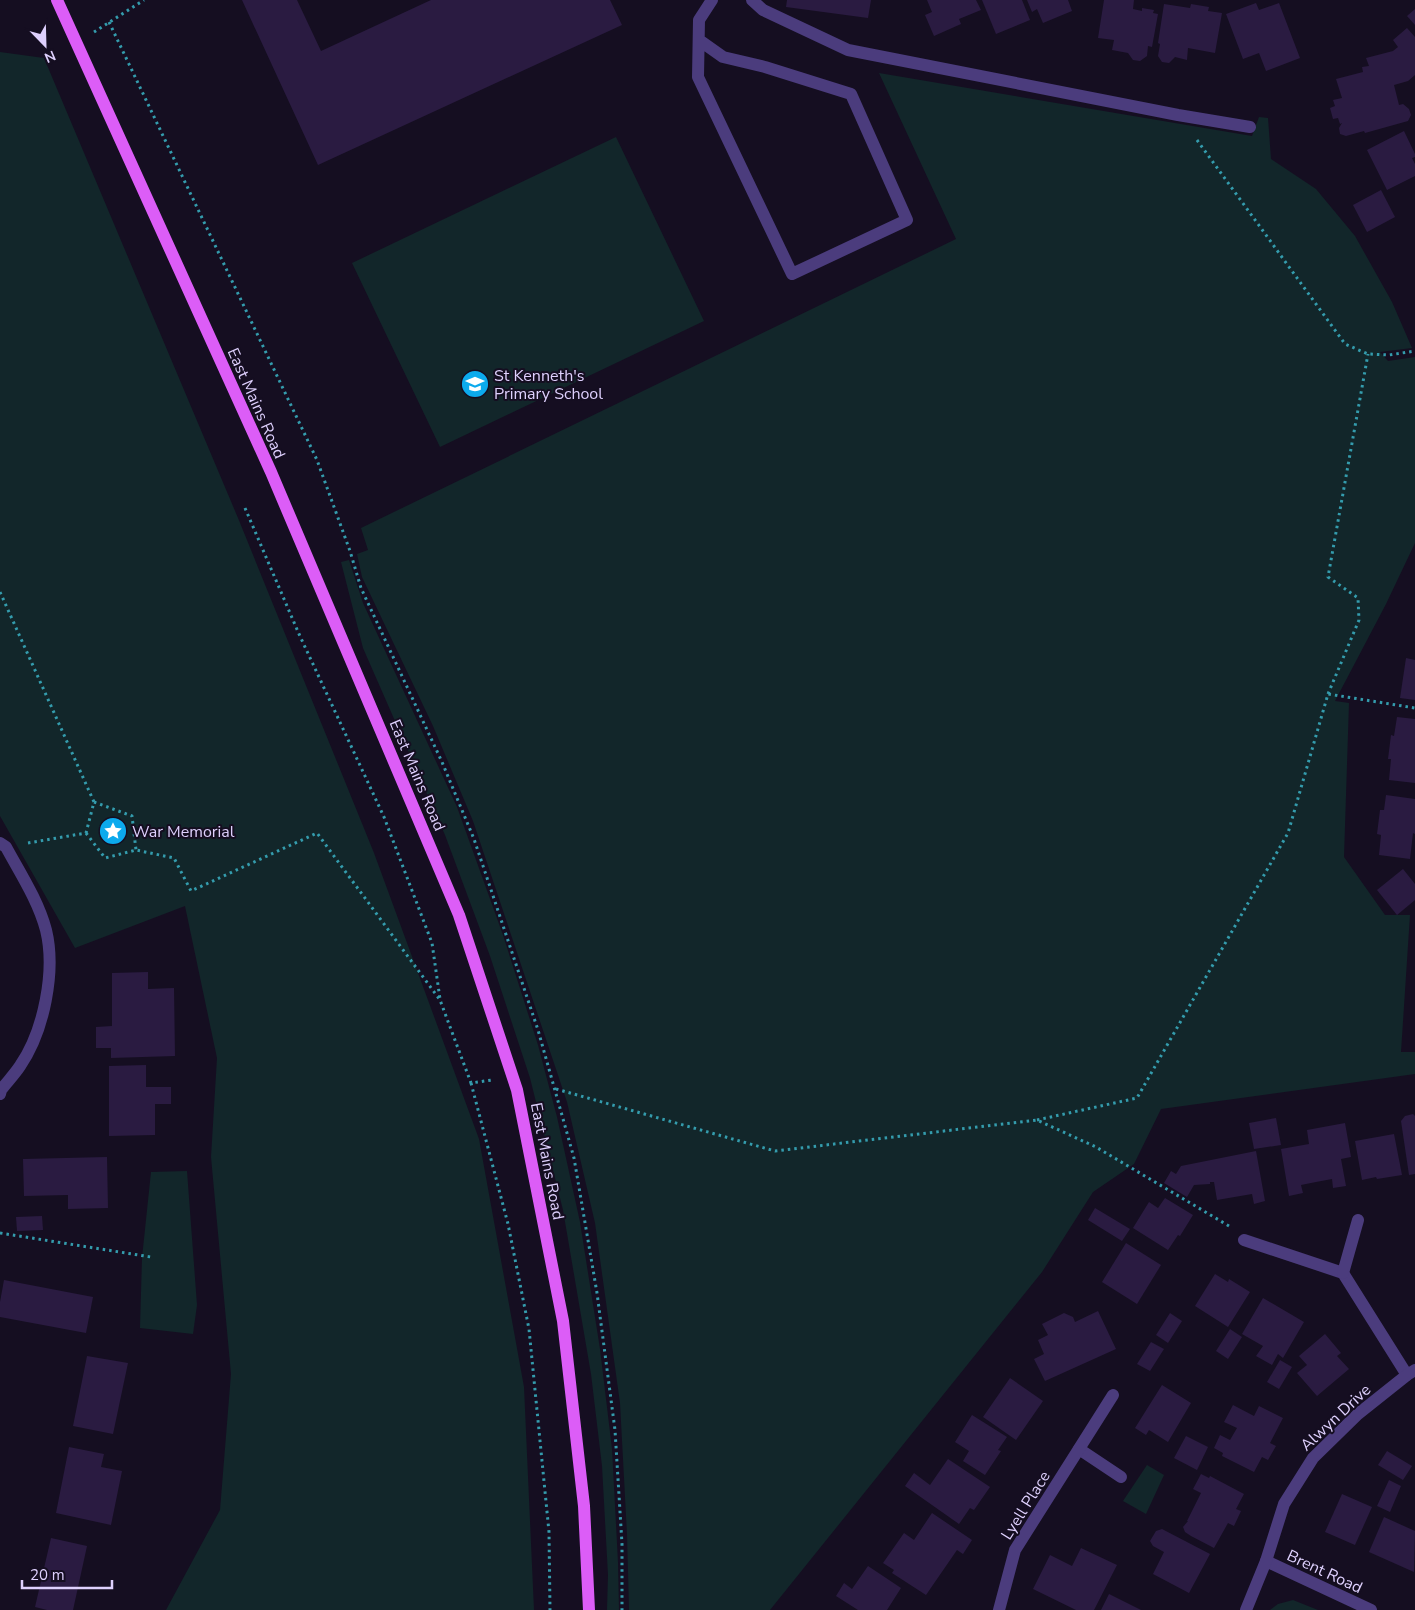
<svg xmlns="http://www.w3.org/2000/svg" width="1415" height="1610" font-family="'Nunito Sans',sans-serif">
	<rect width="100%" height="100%" fill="#150e21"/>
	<g fill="#12262a">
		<path d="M0,52L44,58L238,518L374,853L479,1139L524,1387L534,1610H166L220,1510L231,1374L211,1157L217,1058L185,906L75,948L0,816Z"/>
		<path d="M879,73L1252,136L1259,117L1268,118L1271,159L1316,189L1355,236L1392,302L1412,348L1380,352L1388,361L1415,357V543L1386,604L1335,701L1349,703L1344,857L1385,915H1410L1401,1052H1415V1074L1161,1109L1134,1164L1093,1192L1042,1272L770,1610H629L627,1534L620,1403L595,1223L567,1102L473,821L433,726L362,577L357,554L368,550L361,528L956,239Z"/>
		<path d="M616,137L704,321L440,447L352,263Z"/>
		<path d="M349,560L363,603L457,807L503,935L538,1045L557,1117L580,1222L600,1349L612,1449L618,1562L619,1610H607L608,1575L602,1466L591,1374L563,1210L530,1078L490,956L445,835L363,648L341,562Z"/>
		<path d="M187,1171L197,1305L193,1334L140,1328L142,1258L151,1172Z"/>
		<path d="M1147,1465L1164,1475L1146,1514L1123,1501Z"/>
		<path d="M1293,1600L1318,1610H1270L1278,1604Z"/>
	</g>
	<g fill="#2a1b41">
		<path d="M242,0H297L321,51L431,0H610L622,25L318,165Z"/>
		<path d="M787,0H871L868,18L786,7Z"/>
		<path d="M927,0H976L981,10L959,19L961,24L934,36L925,15L932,12Z"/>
		<path d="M982,0H1022L1030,20L996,34Z"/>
		<path d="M1027,0H1068L1072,11L1043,23L1037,9L1032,12Z"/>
		<path d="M1104,0H1134L1133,9L1142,11V8L1154,10L1153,13L1158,14L1152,47L1148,46L1147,56L1140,61L1133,60L1128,53L1112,50L1114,40L1098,38Z"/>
		<path d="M1256,3L1259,10L1279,3L1300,58L1266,71L1259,53L1243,59L1226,14Z"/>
		<path d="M1164,4L1190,8L1191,4L1209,7L1208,11L1222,13L1215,53L1188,48L1187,60L1175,57L1169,63L1162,62L1158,56L1160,44L1158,43Z"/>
		<path d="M1415,9V25L1407,16Z"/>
		<path d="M1407,28L1415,37V75L1408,81L1394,85L1399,105L1403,104L1409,109L1411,115L1408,121L1365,133L1364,131L1346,136L1340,134L1339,128L1342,123L1340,124L1338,118L1333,119L1330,108L1335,106L1333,100L1342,98L1336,79L1363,72L1362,67L1369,66L1366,58L1393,51L1398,47L1393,40Z"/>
		<path d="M1404,131L1415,154V157L1412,158L1415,164V176L1387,190L1367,150Z"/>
		<path d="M1381,190L1395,217L1367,232L1353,205Z"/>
		<path d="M1406,658L1415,660V700L1400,698Z"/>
		<path d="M1397,717L1415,719V783L1389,780L1391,759H1388L1391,735L1394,736Z"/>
		<path d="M1386,795L1415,799V834L1413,833L1410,859L1379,855L1381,835L1377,834L1380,810H1384Z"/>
		<path d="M1403,869L1415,884V900L1397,915L1377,890Z"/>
		<path d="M148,972V989L174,988L175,1056L111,1058V1048H96V1027L112,1026V973Z"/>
		<path d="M146,1065V1087H171V1104H155V1135L109,1136V1066Z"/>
		<path d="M1413,1114L1415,1116V1174L1409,1175L1401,1121L1405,1116Z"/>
		<path d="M1276,1118L1281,1145L1254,1149L1249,1123Z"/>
		<path d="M1345,1123L1351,1157L1341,1159L1346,1186L1333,1188L1332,1179L1316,1182L1301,1185L1303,1193L1289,1196L1281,1149L1309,1144L1307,1130Z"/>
		<path d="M1394,1134L1402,1175L1377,1179L1376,1177L1362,1180L1355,1141Z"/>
		<path d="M1256,1151L1265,1201L1254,1204L1252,1194L1217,1200L1214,1182H1210V1184L1194,1185L1187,1197L1164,1183L1171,1171L1176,1174L1181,1166Z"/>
		<path d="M107,1157L108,1208L68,1209V1195L24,1196L23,1159Z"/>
		<path d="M1165,1198L1193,1215L1180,1236L1178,1235L1168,1250L1133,1228L1149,1202L1158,1208Z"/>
		<path d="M1095,1208L1130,1229L1122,1241L1088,1220Z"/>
		<path d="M42,1216L43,1230L17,1231L16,1217Z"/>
		<path d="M1126,1243L1161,1265L1137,1304L1102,1282Z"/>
		<path d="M1215,1274L1228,1282L1229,1279L1250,1292L1228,1327L1195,1306Z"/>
		<path d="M4,1280L93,1297L86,1333L0,1317V1302Z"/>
		<path d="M1263,1298L1304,1322L1283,1358L1278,1354L1272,1365L1256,1356L1263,1346L1242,1334Z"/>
		<path d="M1098,1311L1116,1349L1045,1381L1034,1359L1044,1354L1038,1340L1048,1335L1042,1324L1064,1313L1073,1317L1075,1322Z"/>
		<path d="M1170,1313L1182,1321L1168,1343L1156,1335Z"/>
		<path d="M1230,1329L1242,1337L1228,1359L1216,1351Z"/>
		<path d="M1325,1334L1341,1353L1337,1356L1349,1369L1317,1396L1297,1373L1307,1365L1299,1356Z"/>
		<path d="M1151,1342L1164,1349L1150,1371L1137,1364Z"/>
		<path d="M87,1356L128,1363L113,1434L73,1426Z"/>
		<path d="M1280,1360L1292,1367L1279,1389L1267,1382Z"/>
		<path d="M1010,1378L1043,1401L1016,1440L983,1417Z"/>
		<path d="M1162,1385L1191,1403L1168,1442L1149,1430L1146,1435L1135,1428Z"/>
		<path d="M1233,1405L1254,1416L1259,1406L1283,1418L1270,1443L1276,1446L1268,1460L1262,1457L1254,1472L1222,1456L1223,1453L1214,1448L1220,1435L1230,1440L1237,1428L1224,1422Z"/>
		<path d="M972,1415L1007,1437L998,1450L1001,1451L985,1475L963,1461L969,1451L955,1442Z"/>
		<path d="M1186,1436L1208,1447L1197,1470L1174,1458Z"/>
		<path d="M69,1447L104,1454L101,1467L122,1471L111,1525L56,1513Z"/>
		<path d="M1387,1451L1412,1466L1403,1480L1378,1465Z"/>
		<path d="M948,1459L990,1487L974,1510L970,1508L959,1524L905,1486L914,1473L930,1485Z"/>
		<path d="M1201,1474L1209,1478L1210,1476L1244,1494L1236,1509L1241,1511L1234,1526L1228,1523L1214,1548L1191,1536L1185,1532L1183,1527L1188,1521H1187L1201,1493L1193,1489Z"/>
		<path d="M1389,1480L1401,1486L1390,1512L1377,1506Z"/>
		<path d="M1342,1494L1372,1507L1355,1545L1325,1532Z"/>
		<path d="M932,1513L972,1540L963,1554L957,1550L926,1595L892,1573L894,1570L883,1563L904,1533L914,1540Z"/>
		<path d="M1384,1517L1415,1531L1414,1572L1369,1552Z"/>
		<path d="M1162,1529L1210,1554L1189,1593L1153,1574L1164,1552L1153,1546L1150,1541L1156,1531Z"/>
		<path d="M51,1538L87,1546L73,1610H47L35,1607Z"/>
		<path d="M1081,1548L1117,1565L1094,1610H1076L1033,1589L1050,1555L1072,1566Z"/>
		<path d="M868,1566L901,1588L887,1610H858L836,1596L844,1583L852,1589Z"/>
		<path d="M1109,1594L1141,1610H1101Z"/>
	</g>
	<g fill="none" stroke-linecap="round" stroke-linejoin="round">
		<g stroke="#349cad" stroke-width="3" stroke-dasharray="2.5 4" stroke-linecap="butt">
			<path d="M109,22L317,460L350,551L361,588L442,762L474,839L538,1030L574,1158L597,1293L615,1430L622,1544V1610"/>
			<path d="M94,32L144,0"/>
			<path d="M1197,140L1345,344L1368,354L1389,355L1415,351"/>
			<path d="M245,508L299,634L384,817L432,943L440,999"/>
			<path d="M0,592L94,802L86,833L28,843"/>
			<path d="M1328,694L1359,620L1358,598L1328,577L1368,354"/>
			<path d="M94,802L132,816L136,850"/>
			<path d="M86,833L105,858L136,850L174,858L191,891L317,833L440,1000L471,1083L492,1080"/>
			<path d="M471,1083L508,1224L529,1329L549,1532L550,1610"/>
			<path d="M556,1089L775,1151L1037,1120L1096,1147L1229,1226"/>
			<path d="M1037,1120L1137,1098L1288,833L1328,694L1415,708"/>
			<path d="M0,1233L151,1257"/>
		</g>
		<g stroke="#4b3c7d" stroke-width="12">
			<path d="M752,0L763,10L848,50L1178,115L1250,127"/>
			<path d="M699,40L723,57L765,67L851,94L907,220L792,274L698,77L699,20L712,0"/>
			<path d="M0,843L6,847C20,873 38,900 46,930C56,971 44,1031 20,1066C14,1075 7,1082 1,1090L0,1094"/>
			<path d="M1244,1240L1343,1273L1407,1375"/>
			<path d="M1343,1273L1358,1220"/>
			<path d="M1079,1449L1121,1477"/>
			<path d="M1266,1561L1371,1610"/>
			<path d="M999,1610L1015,1550L1113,1395"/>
			<path d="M1246,1610L1266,1561L1284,1504L1313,1458L1358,1414L1407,1375L1415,1370"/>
		</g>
		<path stroke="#dc5df7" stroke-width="12" d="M57,0L271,472L459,915L517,1090L563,1321L584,1506L589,1610"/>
	</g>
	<defs>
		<symbol id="school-disc" viewBox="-11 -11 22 22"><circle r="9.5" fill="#0caaed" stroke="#150e21"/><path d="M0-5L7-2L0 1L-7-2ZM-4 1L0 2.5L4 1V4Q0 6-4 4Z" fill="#fff"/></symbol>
		<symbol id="sight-disc" viewBox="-11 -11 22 22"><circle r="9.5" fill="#0caaed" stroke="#150e21"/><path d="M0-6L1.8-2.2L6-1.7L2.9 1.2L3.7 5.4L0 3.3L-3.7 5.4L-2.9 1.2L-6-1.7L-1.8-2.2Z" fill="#fff"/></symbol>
	</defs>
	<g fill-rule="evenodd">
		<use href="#school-disc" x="459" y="368" width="32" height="32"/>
		<use href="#sight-disc" x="97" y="815" width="32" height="32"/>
	</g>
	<g text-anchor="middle" stroke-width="4" stroke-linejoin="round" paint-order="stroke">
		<g font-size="16" fill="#ded0fd" stroke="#150e21" text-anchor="start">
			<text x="494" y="381">St Kenneth's<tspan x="494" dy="18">Primary School</tspan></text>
			<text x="132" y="837">War Memorial</text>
		</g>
		<g font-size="16" fill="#ded0fd" stroke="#150e21">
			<text transform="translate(257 403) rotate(66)" y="6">East Mains Road</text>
			<text transform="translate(418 775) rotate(67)" y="6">East Mains Road</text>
			<text transform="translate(548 1161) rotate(79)" y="6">East Mains Road</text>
			<text transform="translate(1335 1417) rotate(-43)" y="6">Alwyn Drive</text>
			<text transform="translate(1025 1505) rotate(-58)" y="6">Lyell Place</text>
			<text transform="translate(1325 1571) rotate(25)" y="6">Brent Road</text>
		</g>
	</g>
	<g transform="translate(45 45) rotate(157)" stroke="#150e21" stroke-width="4" paint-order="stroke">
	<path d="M0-4L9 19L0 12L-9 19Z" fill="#ded0fd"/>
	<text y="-8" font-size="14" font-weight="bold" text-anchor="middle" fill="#ded0fd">N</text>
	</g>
	<path d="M22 1580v8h90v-8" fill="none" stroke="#ded0fd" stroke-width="2.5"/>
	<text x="30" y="1580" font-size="15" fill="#ded0fd" stroke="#150e21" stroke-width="4" paint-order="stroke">20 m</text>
</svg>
